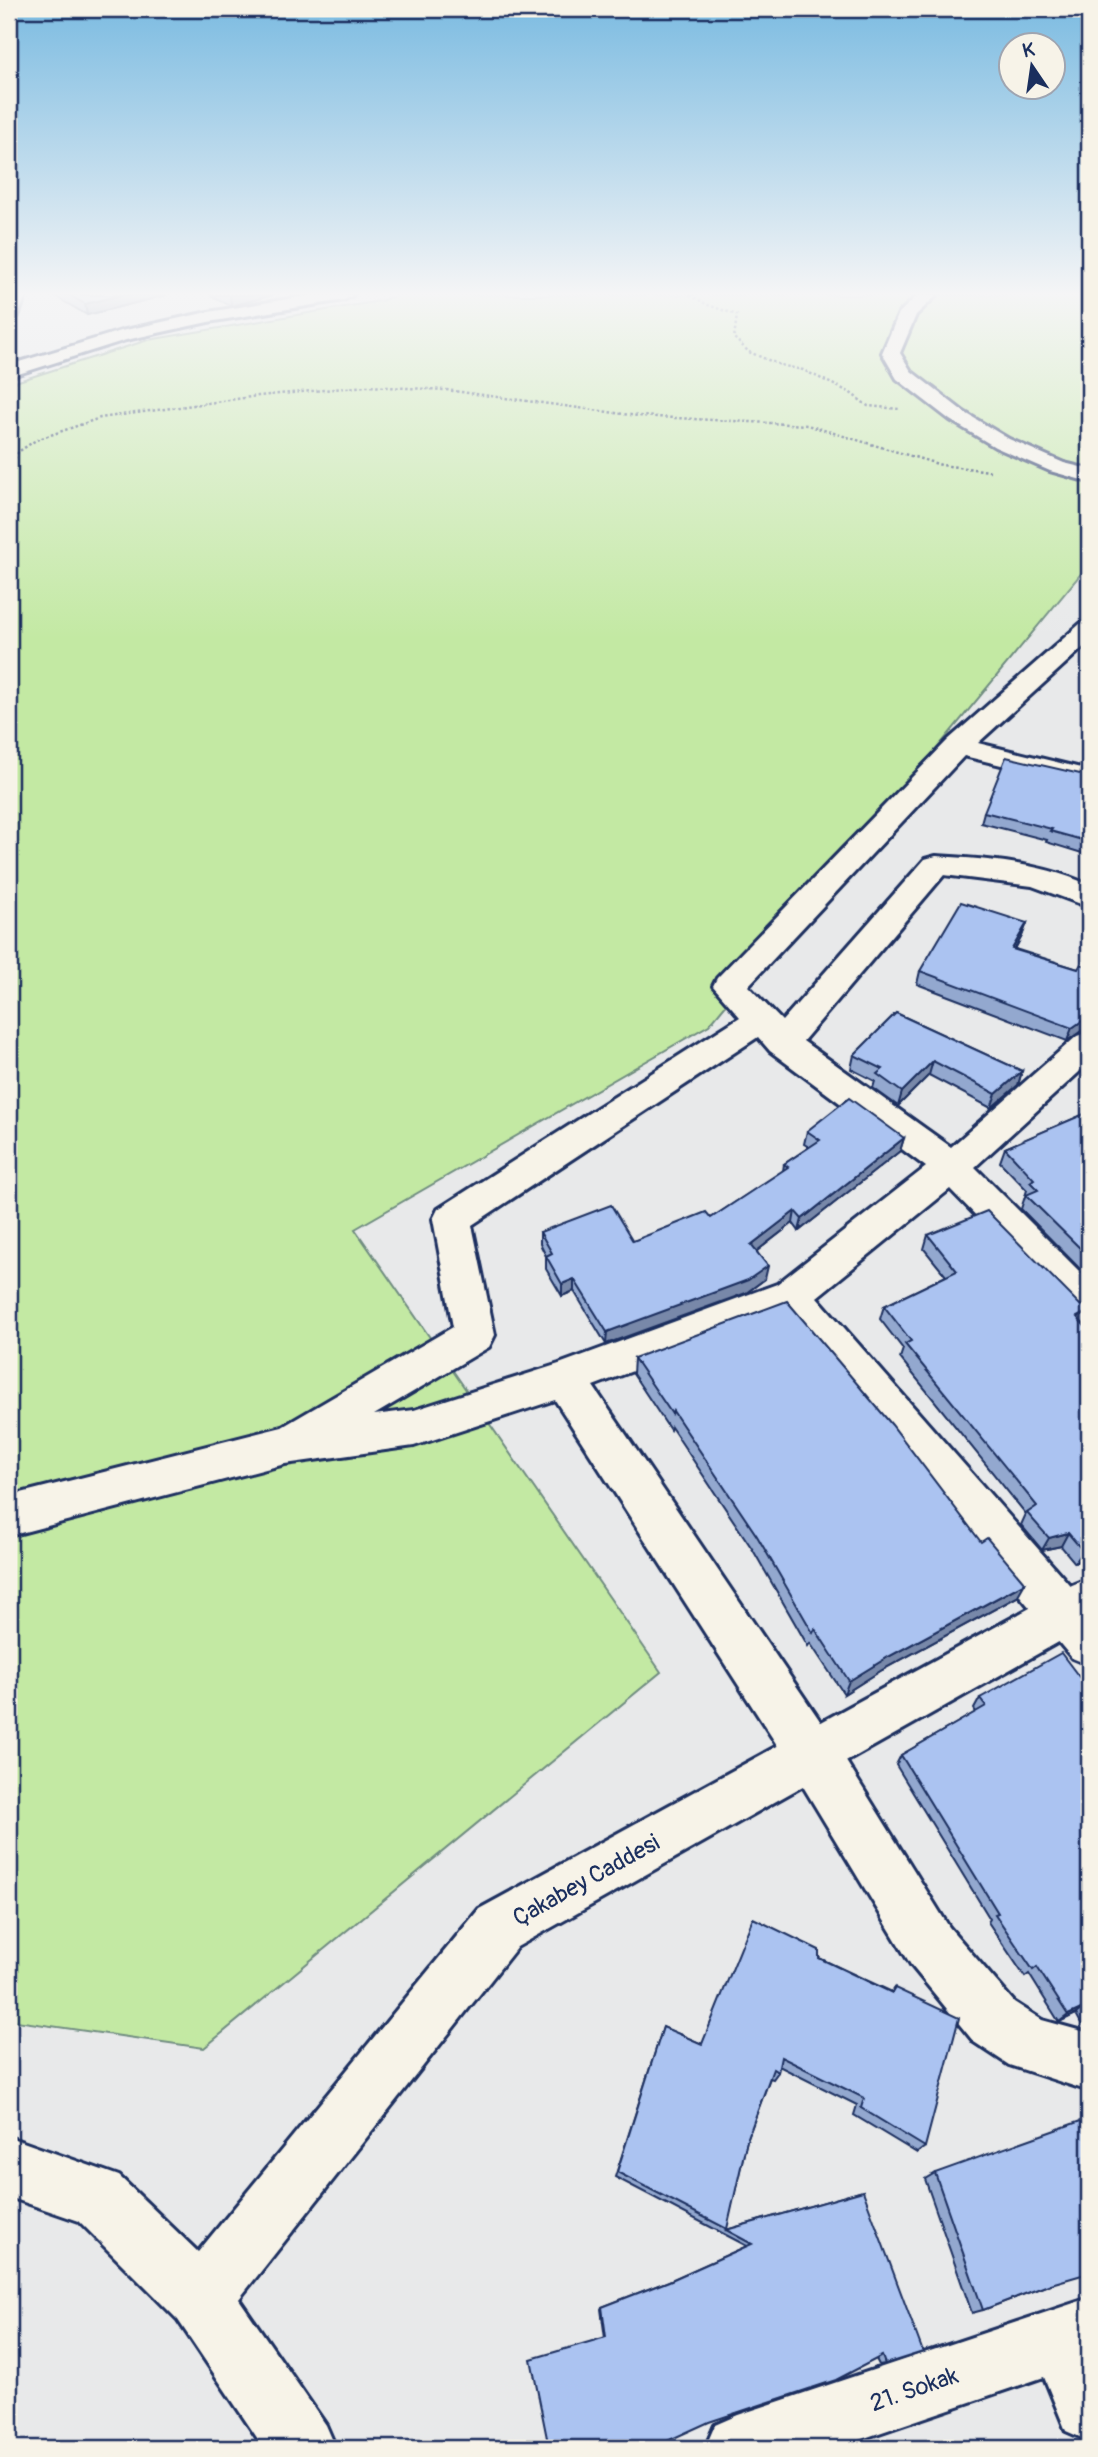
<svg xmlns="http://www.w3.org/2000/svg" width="1098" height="2457" font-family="Pangolin,sans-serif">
	<rect width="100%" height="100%" fill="#e8e9ea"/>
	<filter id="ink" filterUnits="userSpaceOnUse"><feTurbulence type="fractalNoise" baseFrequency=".0143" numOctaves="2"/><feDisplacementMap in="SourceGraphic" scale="14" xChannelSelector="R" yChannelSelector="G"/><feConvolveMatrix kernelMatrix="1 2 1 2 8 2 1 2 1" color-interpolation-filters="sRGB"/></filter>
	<g filter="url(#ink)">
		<path fill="#c3e9a3" stroke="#6f8c80" stroke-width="2" d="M397,295H1089V564L709,1025L355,1229L661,1672L204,2048L9,2020V384L148,340L380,301Z"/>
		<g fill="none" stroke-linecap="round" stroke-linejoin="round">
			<defs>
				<g id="minor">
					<path d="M9,295H26L18,316L9,321Z"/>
					<path d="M1089,622V642L978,743L1089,770V786L964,756L748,986L782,1021L925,859L936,856C987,859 1042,863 1089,885V907L1032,886L944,875L803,1041L951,1147L1077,1036L1089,1032V1063L975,1167L1089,1281V1322L1075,1317L950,1189L817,1297L1089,1607V1665L1072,1658L784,1314L593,1386L831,1737L949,1927L1014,2002L1042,2020L1089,2033V2091L1009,2065L974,2042L911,1965L795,1773L555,1400L414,1446L285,1464L9,1536V1496L282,1427L453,1327L433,1219L438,1209L740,1017L713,986L717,978L948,740L1080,624ZM758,1037L770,1051L926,1167L777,1284L559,1364L414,1410L374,1415L489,1347L495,1335L472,1225Z"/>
					<path d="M1089,2298V2441L1066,2431L1044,2377L835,2448H705L715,2425L738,2415Z"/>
				</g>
				<g id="tertiary">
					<path d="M313,295H353L344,300L208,322L126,340L9,377V365L121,331L208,312Z"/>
					<path d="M918,295H937L916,315L900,353L911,371L964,412L1009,439L1064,463L1089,469V482L1050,471L995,447L950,420L897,379L882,353L899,313Z"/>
					<path d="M1089,1578V1625L517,1947L239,2299L326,2425L336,2448H264L178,2320L79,2221L9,2197V2137L119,2176L198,2252L479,1909L1072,1585Z"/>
				</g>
			</defs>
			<use href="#minor" stroke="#1b2f5e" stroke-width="6"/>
			<use href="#tertiary" stroke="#1b2f5e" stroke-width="6"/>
			<g stroke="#1b2f5e" stroke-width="2.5" stroke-dasharray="2.5 2.5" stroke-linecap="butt">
				<path d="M690,295L708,305L737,315L734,338L749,352L780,365L803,370L849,392L868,406L900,409"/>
				<path d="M12,463L18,452L36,440L100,418L258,396L367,386L446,390L638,416L807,425L941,465L990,471"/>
			</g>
			<use href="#minor" fill="#f7f3e8" fill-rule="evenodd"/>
			<use href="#tertiary" fill="#f7f3e8" fill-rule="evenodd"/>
		</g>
		<g fill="#93a8cf" stroke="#1b2f5e" stroke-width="2">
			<path d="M53,295H167L87,315Z"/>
			<path d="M210,295H273L231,306Z"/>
			<path d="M1089,776V851L1084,848L1082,853L1046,842L1047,840L981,823L984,812Z"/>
			<path d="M1027,923L1022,936L1015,949L1078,969L1089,967V1030L1084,1029L1067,1041L917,984L920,971Z"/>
			<path d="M896,1013L1022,1071L1018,1085L991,1108L929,1075L898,1106L873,1088L875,1081L851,1069L854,1055Z"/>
			<path d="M1089,1112V1278L1021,1209L1027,1190L1000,1162L1005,1148Z"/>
			<path d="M807,1131L904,1138L900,1151L799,1231L793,1223L757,1251L765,1279L746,1293L606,1344L574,1291L562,1296L546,1269V1256L540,1244V1232L633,1241L711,1218L783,1171L784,1164L809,1147L804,1144Z"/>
			<path d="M928,1235L1089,1309V1314L1085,1323L1083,1324L1089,1331V1554L1075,1563L1061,1546L1042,1550L1021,1525L1026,1514L900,1358L903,1349L880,1319L884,1306L946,1276L924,1249Z"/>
			<path d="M634,1358L1017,1597L882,1670L844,1694L810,1643L808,1646L753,1550L671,1427L670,1430L633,1374Z"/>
			<path d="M1089,1690V2020L1082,2025L1076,2014L1059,2022L1029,1974L1025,1977L988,1922L990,1919L896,1765L901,1755L976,1712L974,1709L980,1698Z"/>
			<path d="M819,1958L892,1992L895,1988L925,2147L917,2153L854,2115L857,2105L779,2066L778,2072L773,2079L770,2078L747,2140L726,2230L863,2191L885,2364L879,2365L876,2359L605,2338L601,2309L602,2307L669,2281L747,2246L615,2177L663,2027L702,2044Z"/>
			<path d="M935,2173L1051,2284L983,2310L972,2313L925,2179Z"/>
		</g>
		<g fill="#7888a9" stroke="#1b2f5e" stroke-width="2">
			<path d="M121,295H167L87,315L85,304Z"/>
			<path d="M230,295H273L231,306Z"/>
			<path d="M1027,923L1022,936L1008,961L1012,949Z"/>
			<path d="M1089,1016L1084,1029L1067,1041L1072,1028Z"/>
			<path d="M933,1061L929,1075L898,1106L902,1092Z"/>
			<path d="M1022,1071L1018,1085L991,1108L996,1094Z"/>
			<path d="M904,1138L900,1151L799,1231L802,1219Z"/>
			<path d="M795,1211L793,1223L749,1257L751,1245Z"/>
			<path d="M768,1266L765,1279L746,1293L606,1344L607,1332Z"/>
			<path d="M574,1279V1291L562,1296V1284Z"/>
			<path d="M1089,1311V1314L1085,1323L1070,1331L1077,1317Z"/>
			<path d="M1068,1533L1061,1546L1042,1550L1049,1538Z"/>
			<path d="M1089,1547V1554L1075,1563L1083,1551Z"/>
			<path d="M1025,1583L1017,1597L882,1670L844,1694L849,1681L888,1657Z"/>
			<path d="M1085,2007L1076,2014L1059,2022L1068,2015Z"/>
		</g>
		<g fill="#abc3f1" stroke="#1b2f5e" stroke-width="2">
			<path d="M69,295H121L85,304Z"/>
			<path d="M1006,757L1089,776V837H1088L1086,841L1050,831L1052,829L984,812Z"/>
			<path d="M961,902L1027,923L1012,949L1078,969L1081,964L1089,967V1016L1072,1028L920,971Z"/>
			<path d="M896,1013L1022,1071L996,1094L933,1061L902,1092L877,1074L883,1069L854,1055Z"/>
			<path d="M849,1098L904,1138L802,1219L795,1211L751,1245L768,1266L748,1280L607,1332L574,1279L562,1284L546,1256L552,1253L540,1232L611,1205L633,1241L706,1212L711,1218L788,1167L784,1164L820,1140L807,1131Z"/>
			<path d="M1089,1112V1257L1026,1195L1038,1190L1030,1182L1034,1179L1005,1148Z"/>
			<path d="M987,1211L1080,1305L1089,1309V1311L1077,1317L1089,1331V1547L1083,1551L1068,1533L1049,1538L1027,1513L1037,1506L905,1344L911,1341L884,1306L957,1271L928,1235Z"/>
			<path d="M787,1301L892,1425L981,1542L987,1538L1025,1583L888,1657L849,1681L815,1629L813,1633L757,1536L673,1411L672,1414L634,1358Z"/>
			<path d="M1061,1653L1089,1690V2015L1085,2007L1068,2015L1037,1967L1033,1970L995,1914L998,1913L901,1755L986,1706L980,1698Z"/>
			<path d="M753,1918L819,1950V1958L892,1993L895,1988L959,2018L925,2147L861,2108L864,2098L781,2057L778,2072L773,2069L747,2140L727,2229L617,2172L663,2027L702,2044Z"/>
			<path d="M1089,2118V2273L1051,2284L983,2310L935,2173Z"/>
			<path d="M863,2191L923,2352L885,2364L882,2356L836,2380L709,2422L652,2448H549L531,2359L606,2337L602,2307L669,2281L752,2244L726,2230Z"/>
		</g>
	</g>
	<linearGradient id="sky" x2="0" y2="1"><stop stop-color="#7bbbe1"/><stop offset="0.46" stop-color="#f5f5f6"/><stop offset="1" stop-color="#f5f5f6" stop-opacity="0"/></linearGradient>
	<rect width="1098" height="639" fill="url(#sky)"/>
	<g text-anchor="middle" stroke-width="5" stroke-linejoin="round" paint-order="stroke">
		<g font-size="24" fill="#1b2f5e" stroke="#f7f3e8">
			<text transform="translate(586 1880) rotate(-29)" y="8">Çakabey Caddesi</text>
			<text transform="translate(914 2389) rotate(-19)" y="8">21. Sokak</text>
		</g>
	</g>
	<rect width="1098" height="2457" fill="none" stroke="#f7f3e8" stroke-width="35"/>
	<rect x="18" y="18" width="1063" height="2422" fill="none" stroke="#1b2f5e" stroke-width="2.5" filter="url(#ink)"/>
	<g transform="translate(1032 66) rotate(347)"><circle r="33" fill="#f7f3e8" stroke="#9fa5b1" stroke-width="2"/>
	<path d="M0-5L12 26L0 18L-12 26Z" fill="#1b2f5e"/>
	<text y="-10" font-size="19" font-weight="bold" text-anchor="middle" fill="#1b2f5e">K</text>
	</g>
</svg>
